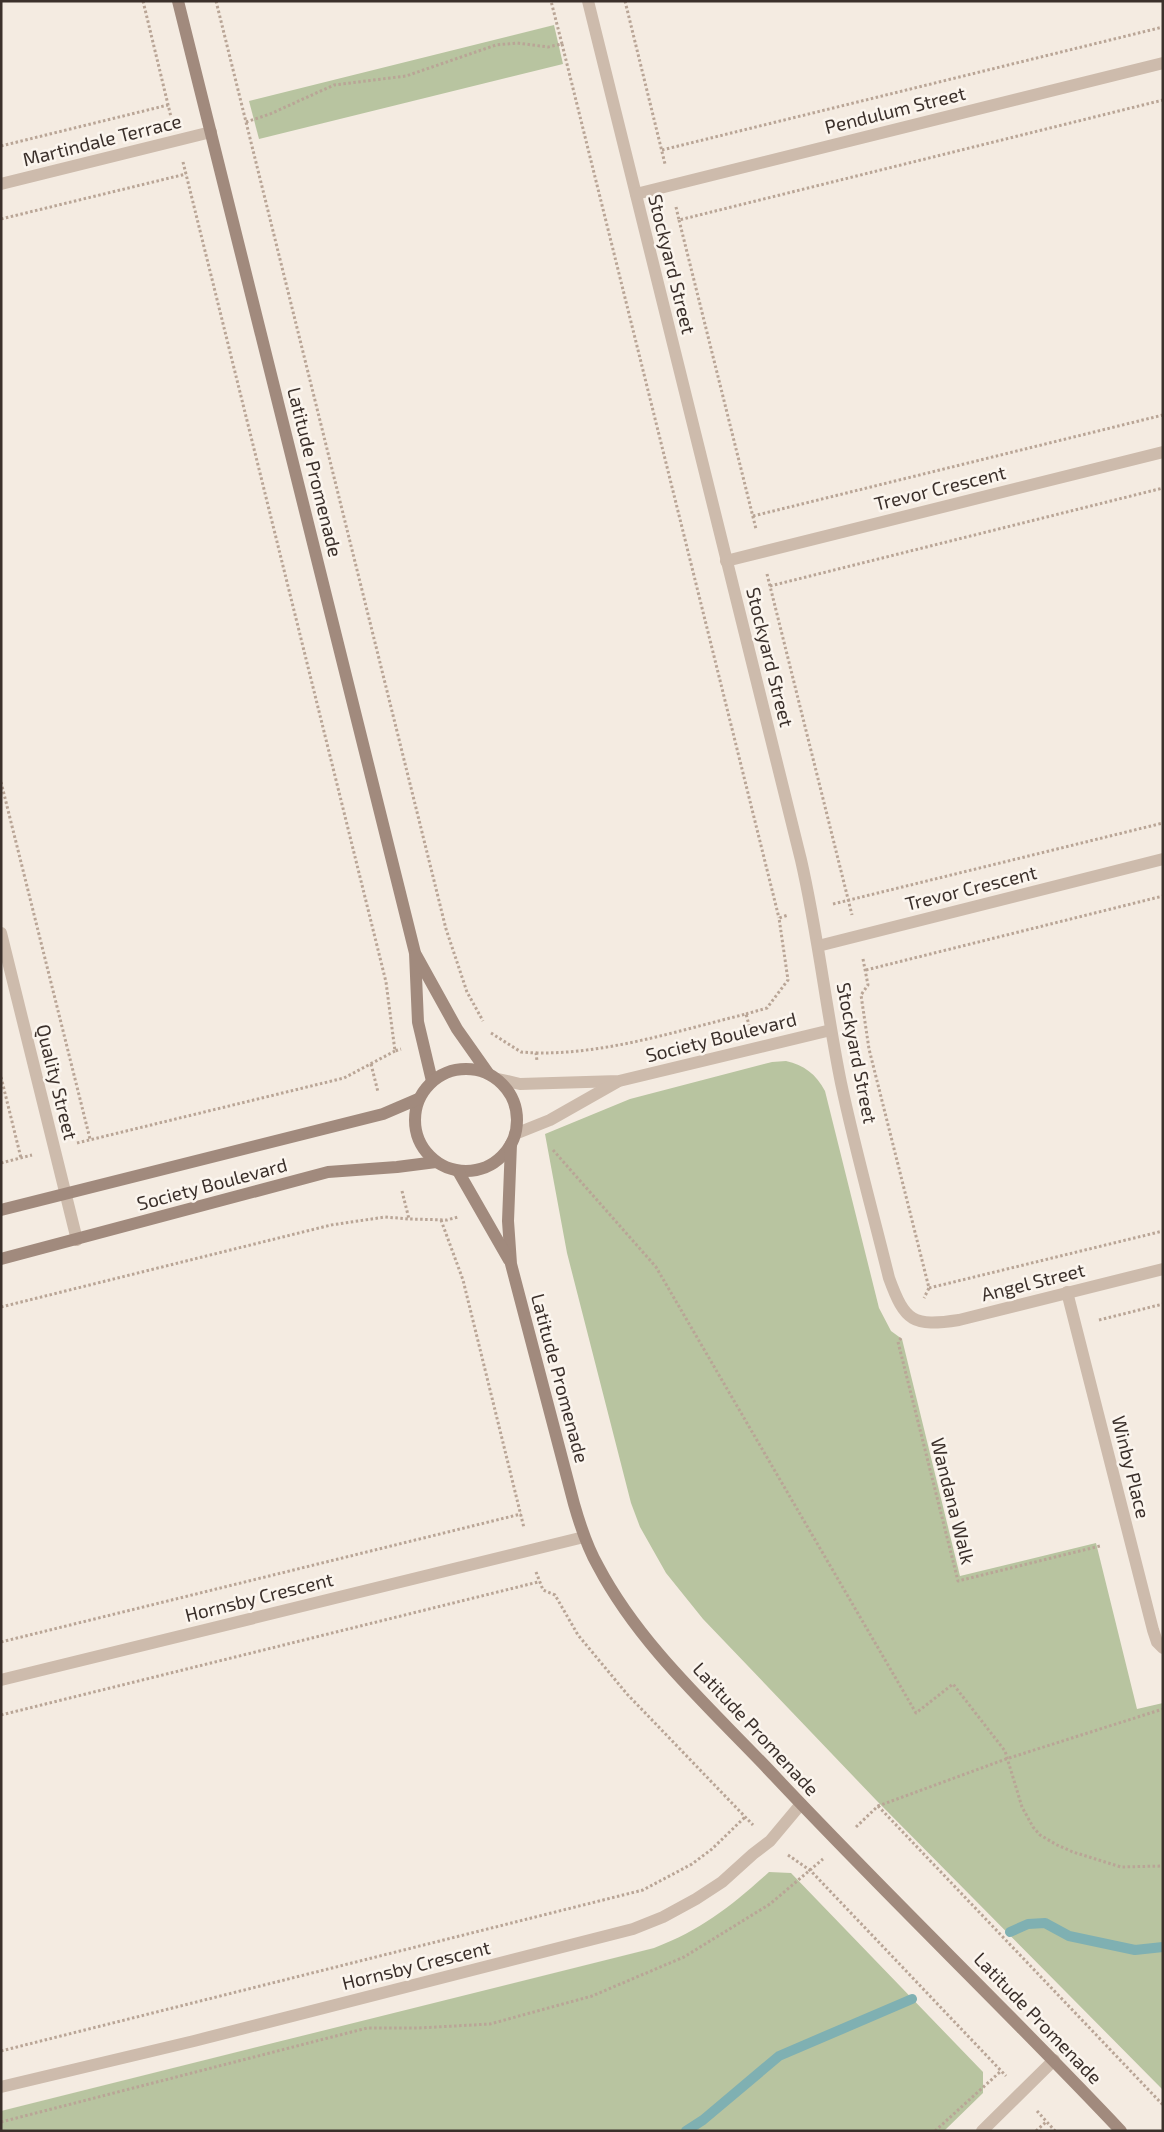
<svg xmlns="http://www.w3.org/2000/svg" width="1164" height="2132" font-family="'Exo 2',sans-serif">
	<rect width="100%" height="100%" fill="#f4ebe1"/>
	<g fill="#b8c4a0">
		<path d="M554,25L563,64L259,139L249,101Z"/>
		<path d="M786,1061C804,1065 816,1074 825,1091L879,1308L891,1331L902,1339L960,1576L1096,1543L1137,1709L1163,1703V2090L876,1800L703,1619L666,1573L640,1527L631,1503L567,1253L545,1134L630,1099L772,1062Z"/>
		<path d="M769,1872L791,1873L983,2072V2093L944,2131H1V2111L654,1948C703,1929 731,1906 769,1872Z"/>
	</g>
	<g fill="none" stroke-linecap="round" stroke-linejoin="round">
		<g stroke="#7fb0b2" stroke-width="10">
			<path d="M1010,1932L1028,1924L1045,1923L1069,1936L1135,1950L1163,1947"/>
			<path d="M686,2131L703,2120L779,2056L912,1999"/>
		</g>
		<g stroke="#b9a596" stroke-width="3" stroke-dasharray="2.5 2.5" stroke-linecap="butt">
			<path d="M143,1L171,117"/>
			<path d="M216,1L446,929L467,992L483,1021"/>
			<path d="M625,1L665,164"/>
			<path d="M562,44L779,918"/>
			<path d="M246,122L270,114L334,85L406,76L496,45L517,43L548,47L562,44L551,1"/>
			<path d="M1,146L168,105"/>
			<path d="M662,150L1163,27"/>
			<path d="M183,162L386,982L395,1051L401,1049"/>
			<path d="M676,207L679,220L1163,100"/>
			<path d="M1,219L186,174"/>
			<path d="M679,220L756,529"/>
			<path d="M753,516L1163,415"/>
			<path d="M767,574L852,915"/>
			<path d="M770,586L1163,488"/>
			<path d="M1,782L90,1139"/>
			<path d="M833,904L1163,823"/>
			<path d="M863,959L868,985L861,995L869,1049L929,1288L924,1298"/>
			<path d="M866,970L1163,896"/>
			<path d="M746,1014L767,1008L788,980L779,918L788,915"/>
			<path d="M491,1033L521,1052L536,1053L537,1061"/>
			<path d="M536,1053C607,1054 677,1031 746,1014L749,1025"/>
			<path d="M371,1064L378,1092"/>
			<path d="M1,1077L21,1158"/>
			<path d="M77,1143L344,1078L395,1051"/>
			<path d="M553,1150L656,1267L916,1713L953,1684L1005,1751L1022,1807L1033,1827L1040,1835L1057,1845L1073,1852L1121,1867L1163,1866"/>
			<path d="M1,1163L32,1155"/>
			<path d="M402,1191L409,1219L447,1220L458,1217"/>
			<path d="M441,1220L463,1280L524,1528"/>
			<path d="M929,1288L1163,1231"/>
			<path d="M1,1307L331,1225L385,1217L409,1219"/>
			<path d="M1099,1320L1163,1304"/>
			<path d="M901,1338L898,1342L958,1581L1100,1546"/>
			<path d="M536,1572L543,1590L555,1595L578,1635L627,1694L753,1825"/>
			<path d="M1,1642L521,1514"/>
			<path d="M1,1715L538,1582"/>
			<path d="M878,1806L1163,2105"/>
			<path d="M856,1827L878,1806L1006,1759L1163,1709"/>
			<path d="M788,1855L811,1871L1006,2076"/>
			<path d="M1,2051L643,1890L692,1864L712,1849L745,1817"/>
			<path d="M1037,2111L1055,2131"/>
			<path d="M1,2122L367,2028H419L490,2024L592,1996L684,1957L770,1904L823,1859"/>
			<path d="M935,2131L1001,2071"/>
			<path d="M1036,2131L1046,2122"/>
		</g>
		<path stroke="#cdbbac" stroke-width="12" d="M1067,1292L1153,1630L1157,1642L1163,1648"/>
		<g stroke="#cdbbac" stroke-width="12">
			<path d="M588,1L801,860C818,934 826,1009 841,1083C855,1149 873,1213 889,1278C905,1322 913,1327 959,1320L1163,1269"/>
			<path d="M1,184L211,132"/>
			<path d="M636,194L1163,63"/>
			<path d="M726,561L1163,452"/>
			<path d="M1,933L77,1240"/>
			<path d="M818,946L1163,859"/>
			<path d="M498,1079L520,1084L619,1081L831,1030"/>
			<path d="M515,1134L550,1120L617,1082"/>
			<path d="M1,1680L584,1537"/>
			<path d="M1,2087L194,2041L633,1929L663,1917L696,1899L722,1882L753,1854L770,1841L801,1804"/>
			<path d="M982,2131L1054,2060"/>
		</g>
		<g stroke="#a18a7d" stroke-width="12">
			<path d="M178,1L415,953L418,1022L432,1081"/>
			<path d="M416,955L457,1029L488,1073"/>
			<circle cx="466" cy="1120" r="51"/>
			<path d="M511,1144L508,1221L511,1264L574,1504C580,1525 587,1547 598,1566C639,1644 708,1706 768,1769C883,1892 1005,2008 1121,2131"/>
			<path d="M458,1171L509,1260"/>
			<path d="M1,1210L383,1114L418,1099"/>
			<path d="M1,1259L328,1172L397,1167L436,1162"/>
		</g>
	</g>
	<g text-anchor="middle" stroke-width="5" stroke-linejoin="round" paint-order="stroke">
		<g font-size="19" fill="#3b302b" stroke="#fbf5ee">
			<text transform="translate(895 110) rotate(-14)" y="7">Pendulum Street</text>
			<text transform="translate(102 140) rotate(-14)" y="7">Martindale Terrace</text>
			<text transform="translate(672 264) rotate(76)" y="7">Stockyard Street</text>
			<text transform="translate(315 472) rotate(76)" y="7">Latitude Promenade</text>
			<text transform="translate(940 488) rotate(-14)" y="7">Trevor Crescent</text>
			<text transform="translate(770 657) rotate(76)" y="7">Stockyard Street</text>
			<text transform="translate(971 888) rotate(-14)" y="7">Trevor Crescent</text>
			<text transform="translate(721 1037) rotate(-14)" y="7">Society Boulevard</text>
			<text transform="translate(857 1053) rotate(79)" y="7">Stockyard Street</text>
			<text transform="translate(57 1082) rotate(76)" y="7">Quality Street</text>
			<text transform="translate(212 1184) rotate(-15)" y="7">Society Boulevard</text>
			<text transform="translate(1033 1282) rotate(-14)" y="7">Angel Street</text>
			<text transform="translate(560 1378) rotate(75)" y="7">Latitude Promenade</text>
			<text transform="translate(1131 1467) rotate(76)" y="7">Winby Place</text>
			<text transform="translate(953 1501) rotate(76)" y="7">Wandana Walk</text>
			<text transform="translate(259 1597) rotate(-14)" y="7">Hornsby Crescent</text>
			<text transform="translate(756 1729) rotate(47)" y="7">Latitude Promenade</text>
			<text transform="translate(416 1965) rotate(-14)" y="7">Hornsby Crescent</text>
			<text transform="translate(1038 2018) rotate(46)" y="7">Latitude Promenade</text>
		</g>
	</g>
	<rect width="1164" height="2132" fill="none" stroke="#3b302b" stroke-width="5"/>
</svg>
